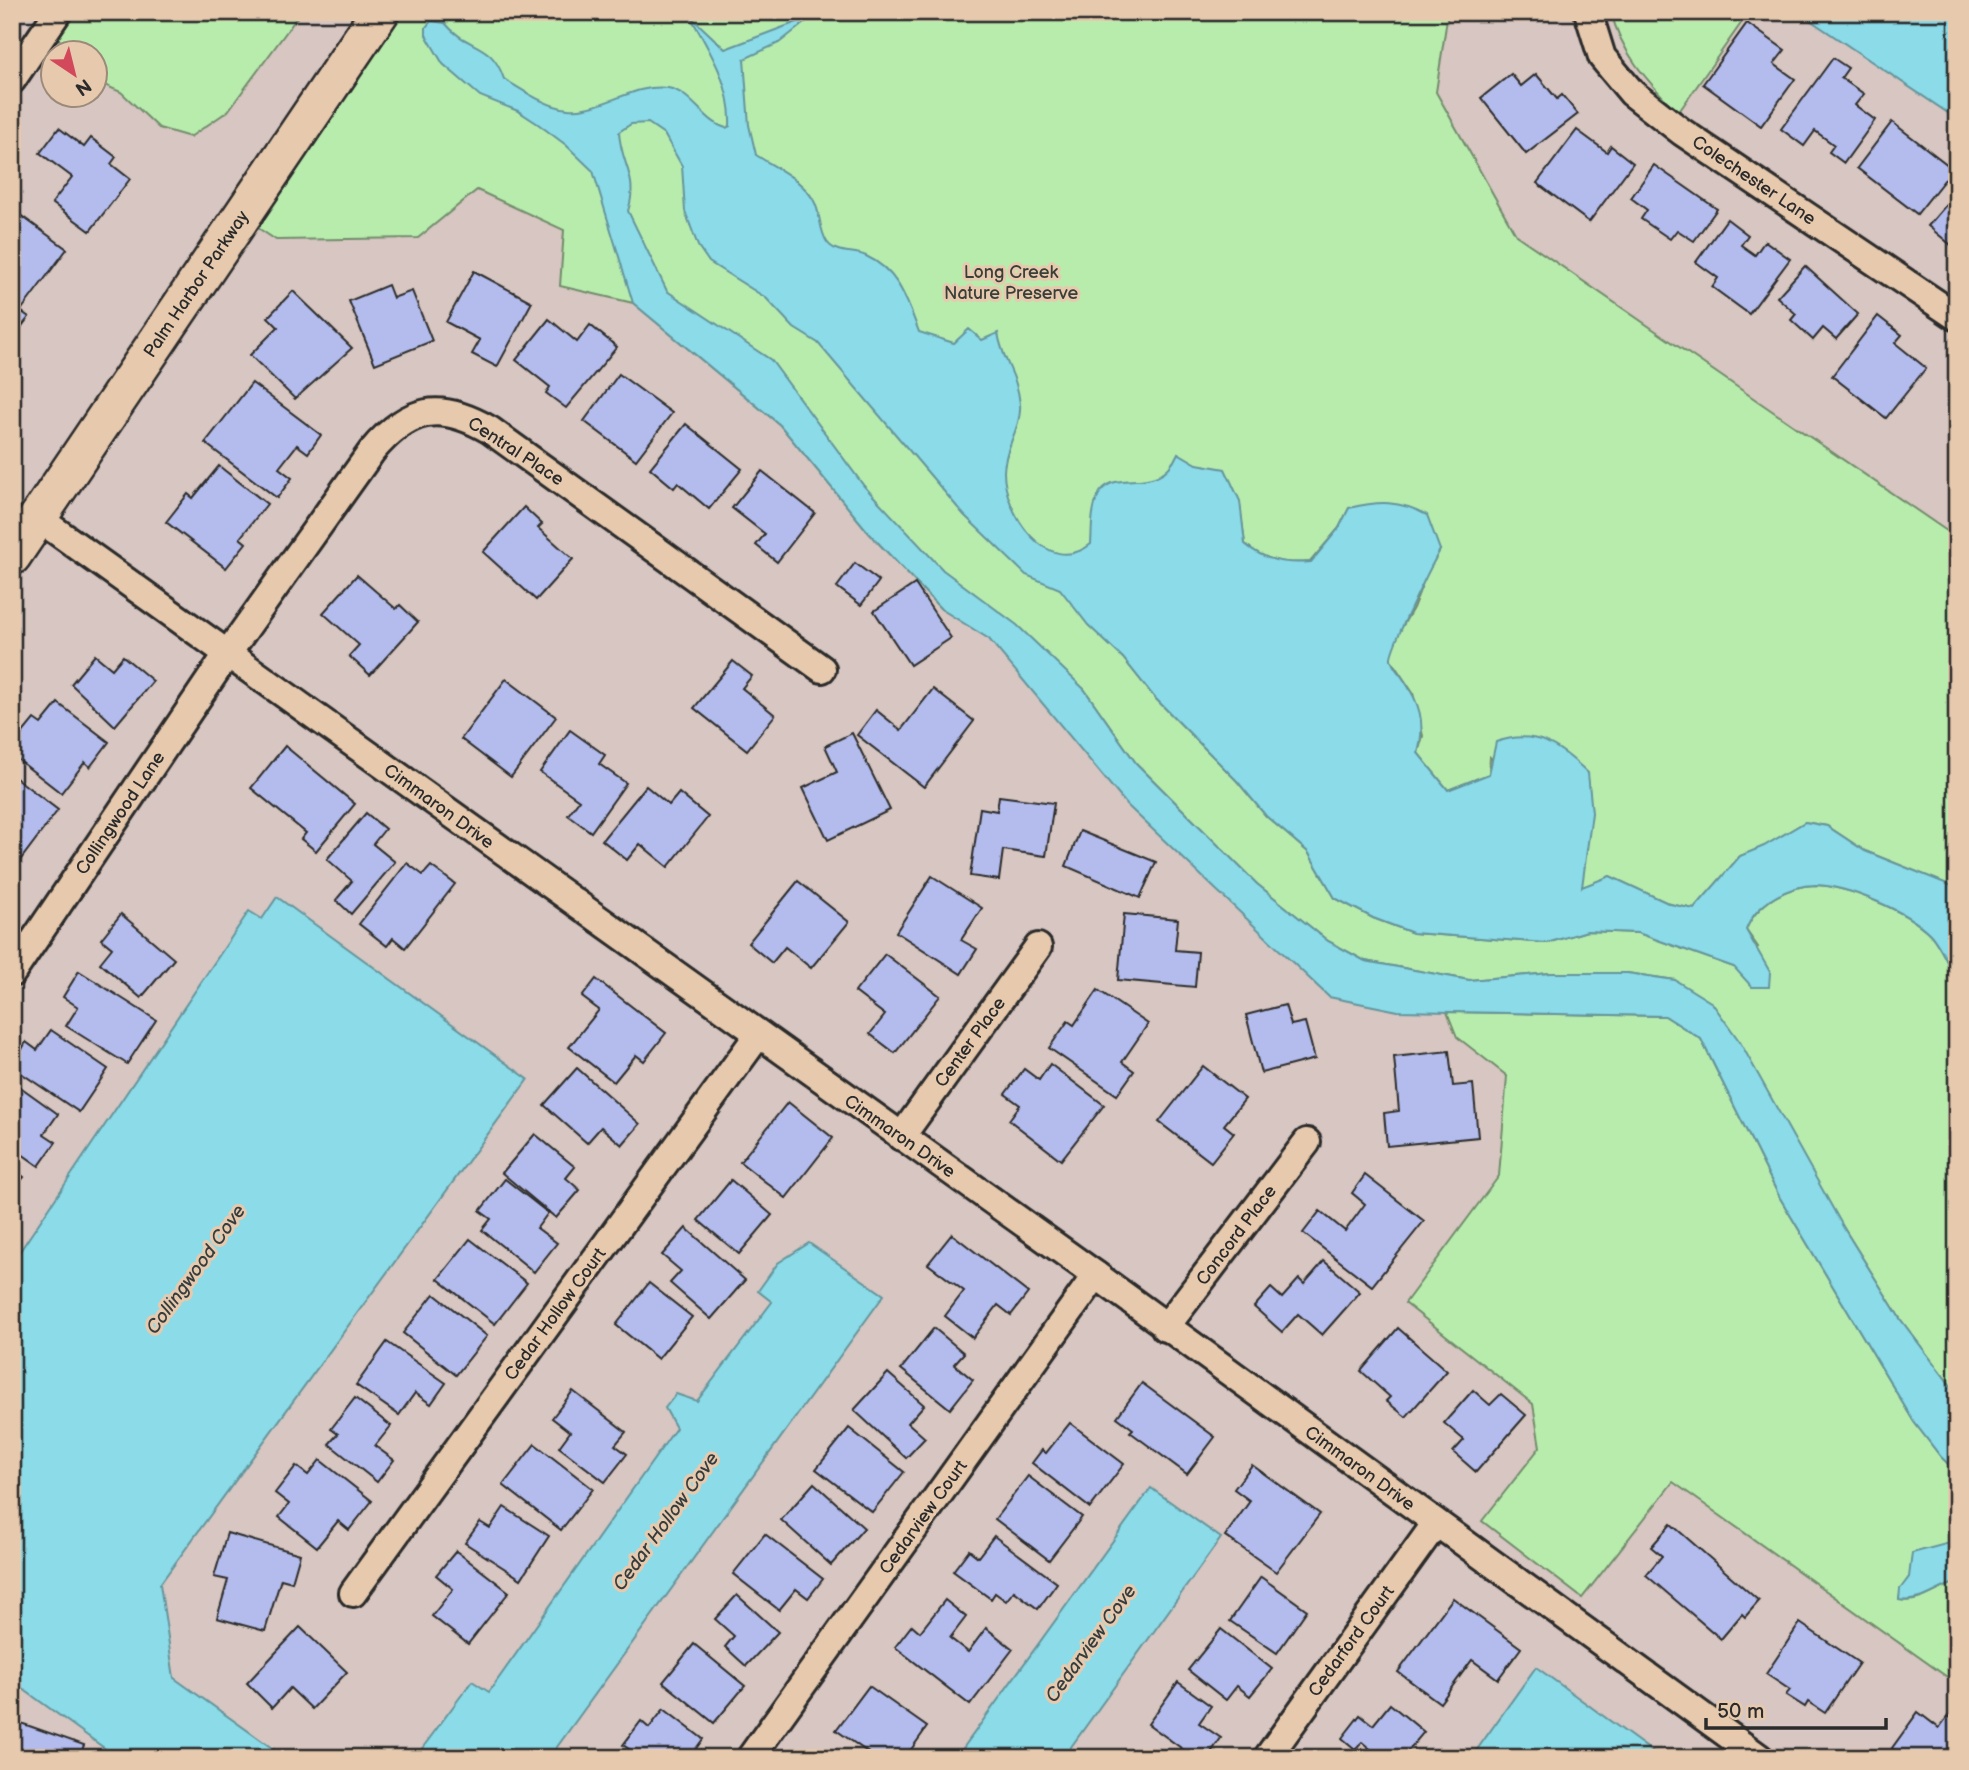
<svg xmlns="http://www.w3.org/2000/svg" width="1969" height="1770" font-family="'Balsamiq Sans',sans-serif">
	<rect width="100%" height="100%" fill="#d7c6c1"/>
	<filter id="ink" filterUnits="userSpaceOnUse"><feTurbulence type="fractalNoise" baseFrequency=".0143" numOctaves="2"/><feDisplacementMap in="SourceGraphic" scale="14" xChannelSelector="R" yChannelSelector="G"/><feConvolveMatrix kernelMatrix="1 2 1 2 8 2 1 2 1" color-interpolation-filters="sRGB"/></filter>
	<g filter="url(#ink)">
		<g fill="#b8ecad" stroke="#728c6c" stroke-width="2">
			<path d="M74,12H301L228,111L190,137L159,128L121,92L95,81L94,52H66L58,37Z"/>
			<path d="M404,12H1448L1436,92L1516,235L1957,538V891L1950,885L1865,851L1827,826L1805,822L1764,847L1740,856L1694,909L1670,904L1610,876L1581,888L1585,854L1490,757L1489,774L1448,790L1418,753L1423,736L1413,693L1391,660V646L1413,608L1426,575L1440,550L1349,508L1339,528L1310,562C1284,564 1265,561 1245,544L1241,514L1060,589L1123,658L1155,698L1237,781L1266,816L1308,852L1335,898L1373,918L1413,933L1547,943L1587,931L1638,933L1734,967L1758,947L1746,930C1756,904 1788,885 1816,885C1848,886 1907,911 1930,934C1941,946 1949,967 1957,981V1394L1901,1320L1845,1230L1675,980L1627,973H1551L1469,980L1365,961L1328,941L1257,884L1136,763L1084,689L941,609L869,533L780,425L633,303L560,286L564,230L477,190L418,238L276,240L258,228Z"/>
			<path d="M1611,12H1749L1678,113C1648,81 1622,55 1611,12Z"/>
			<path d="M1447,1012L1665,1016L1701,1039L1780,1198L1914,1422L1941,1457L1957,1472V1541C1935,1549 1902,1576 1899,1600C1922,1604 1935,1589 1957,1582V1684L1673,1482L1582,1598L1482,1521L1540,1447L1533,1404L1405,1303L1499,1176L1507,1076L1457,1037Z"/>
		</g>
		<g fill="#8bdbe8" stroke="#65959c" stroke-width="2">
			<path d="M1799,12H1957V119L1798,12Z"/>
			<path d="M690,16L725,49L813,16L779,43L744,59L749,125L756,155C776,168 803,180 814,201C821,214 819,230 827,242C836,255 854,250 866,256C899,271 907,301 919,332L954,343L969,329L982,340L998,333C1003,363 1017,373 1020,404C1022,427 1004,448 1004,472C1004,512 1047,579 1091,544C1092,528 1091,511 1098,496C1113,464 1158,500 1178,453L1197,464L1225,469L1240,501L1245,544C1265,561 1284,564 1311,562L1339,528L1349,508C1379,501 1399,500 1427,515L1440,550C1432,564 1389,650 1391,659C1392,665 1398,672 1402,677C1420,703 1426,722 1418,753L1448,790L1489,774L1496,742C1536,728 1560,746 1588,773L1592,813L1582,887L1610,876L1670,904L1694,909L1740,856L1764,846L1805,822L1827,826L1865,851L1950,885L1957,891V981C1949,967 1941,946 1930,934C1907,911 1848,886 1816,885C1788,885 1755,904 1746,930L1770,972L1769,987H1752L1734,967L1638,933L1587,931L1547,943L1413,933L1373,918L1335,898L1308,852L1266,816L1237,781L1155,698L1123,658L1088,625L1060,589L1026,575L964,515L818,343L794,328L766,298L709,262L698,246L685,211L682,166L664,134L648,123L631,124L619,132C621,166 639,176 628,211L667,291L771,360L864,486L943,570L1017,625L1084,689L1136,763L1257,884L1328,941L1365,961L1469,980L1551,973H1627L1675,980L1712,1003L1740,1042L1845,1230L1901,1320L1957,1394V1472L1941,1457L1914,1422L1780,1198L1701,1039L1665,1016L1398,1011L1329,997L1127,805L989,639L941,609L869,533L780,425L633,303L593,171L566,145L538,124L518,111L480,96L443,64L426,35V27L431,21L445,23C468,51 491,40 504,79C523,90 546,107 568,109C602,112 633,83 668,88C692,92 704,122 726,128L730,126C732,85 709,50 690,16Z"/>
			<path d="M277,897L528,1079L160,1584L174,1678L286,1758H118L12,1681V1263L249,911L262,919Z"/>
			<path d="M809,1243L884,1295L549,1758H415L472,1681L489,1692L676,1428L665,1408L676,1394L697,1401L772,1302L758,1291L778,1263Z"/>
			<path d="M1151,1488L1221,1538L1063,1758H956Z"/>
			<path d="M1957,1541V1582C1935,1589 1923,1603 1899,1600L1900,1589L1909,1577L1912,1553Z"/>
			<path d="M1536,1667L1661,1758H1471Z"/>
		</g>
		<g fill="#b3bced" stroke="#2b2b2b" stroke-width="2">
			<path d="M1747,23L1785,50L1774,64L1795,79L1761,126L1703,84Z"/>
			<path d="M1833,58L1848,68L1841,78L1864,94L1855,105L1875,120L1844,163L1829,152L1834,145L1815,131L1804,146L1781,129Z"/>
			<path d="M1511,74L1521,86L1536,74L1557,99L1562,95L1578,114L1526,154L1481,98Z"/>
			<path d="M1892,122L1953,169L1917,214L1857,168Z"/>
			<path d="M59,128L84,147L91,138L116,157L111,164L130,179L90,231L52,203L72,177L40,153Z"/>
			<path d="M1577,130L1607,152L1611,146L1633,163L1589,222L1537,183Z"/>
			<path d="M1654,165L1717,209L1694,241L1677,230L1670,239L1641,219L1647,210L1631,198Z"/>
			<path d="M1957,192V250L1928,226Z"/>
			<path d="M12,209L67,249L22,309L12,302Z"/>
			<path d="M1727,219L1748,235L1741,245L1755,255L1765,241L1790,259L1749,314L1712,287L1718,278L1696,262Z"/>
			<path d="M1805,266L1858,314L1836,339L1823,328L1813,340L1791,320L1796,314L1777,297Z"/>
			<path d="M474,271L532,302L497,367L472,354L480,340L446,322Z"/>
			<path d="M388,285L393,298L412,291L432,341L375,364L349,301Z"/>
			<path d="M293,291L352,348L295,399L250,355L278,327L268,317Z"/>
			<path d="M12,305L29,317L12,339Z"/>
			<path d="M1878,316L1902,335L1895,343L1926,368L1886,418L1832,376Z"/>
			<path d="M549,319L577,342L590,325L617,347L566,408L546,393L550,387L516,360Z"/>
			<path d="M619,374L672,413L636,460L584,421Z"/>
			<path d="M252,383L321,435L308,453L297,445L279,468L292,478L277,498L205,443Z"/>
			<path d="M686,424L742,469L709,509L678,483L674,488L650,468Z"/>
			<path d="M219,466L267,504L240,538L246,543L226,568L166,522L188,494L193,498Z"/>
			<path d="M762,471L815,513L777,562L756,545L765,534L732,508Z"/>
			<path d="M524,507L542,524L538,528L573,559L536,600L483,552Z"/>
			<path d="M855,563L879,581L861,605L837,587Z"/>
			<path d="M357,575L396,609L400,605L418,622L370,675L349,656L359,645L323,613Z"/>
			<path d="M915,584L951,638L910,665L874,611Z"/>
			<path d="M95,655L112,669L123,656L153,681L115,726L71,684Z"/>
			<path d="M733,661L752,676L742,688L775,715L747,750L694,708Z"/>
			<path d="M506,679L556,717L511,777L461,739Z"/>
			<path d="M933,689L974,721L924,787L857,735L876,710L901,730Z"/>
			<path d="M58,703L109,742L90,767L85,762L61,793L12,755V746L34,719L41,724Z"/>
			<path d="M570,730L605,755L599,764L626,783L591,832L568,815L579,800L540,772Z"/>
			<path d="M852,733L890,810L828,840L803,788L837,772L825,746Z"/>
			<path d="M285,746L355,804L316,851L301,839L306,833L251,788Z"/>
			<path d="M12,775L58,810L12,871Z"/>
			<path d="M646,786L669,805L679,793L708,817L668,867L640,844L627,860L602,840Z"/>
			<path d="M999,796L1054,803L1046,856L1003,850L999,880L970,876L980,808L997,811Z"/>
			<path d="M366,813L385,829L373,844L395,862L351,914L336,900L352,881L327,859Z"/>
			<path d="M1080,831L1156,862L1140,898L1066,866Z"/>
			<path d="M407,863L423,875L431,866L455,884L405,948L393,938L387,946L359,924Z"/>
			<path d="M932,876L982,908L961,940L977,949L961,974L896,932Z"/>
			<path d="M798,881L849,922L811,968L785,947L772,963L748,943Z"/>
			<path d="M121,914L174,959L141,998L100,963L112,948L101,939Z"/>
			<path d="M1124,914L1178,919L1175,950L1198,952L1195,987L1118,980Z"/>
			<path d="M885,954L940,996L895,1053L870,1034L885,1015L855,992Z"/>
			<path d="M79,971L156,1020L127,1064L66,1026L78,1007L63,997Z"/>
			<path d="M596,979L666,1033L644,1061L636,1055L614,1082L569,1047L599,1010L582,997Z"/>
			<path d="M1098,990L1148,1024L1122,1062L1134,1071L1117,1095L1049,1048L1068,1021L1074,1025Z"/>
			<path d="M1285,1005L1291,1025L1305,1022L1315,1059L1261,1073L1246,1015Z"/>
			<path d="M51,1030L108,1069L79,1112L12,1067L26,1042L37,1050Z"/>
			<path d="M1449,1051L1453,1086L1473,1084L1478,1137L1387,1146L1384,1113L1399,1111L1394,1057Z"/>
			<path d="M1050,1064L1104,1105L1061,1160L1009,1120L1020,1105L1005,1094L1024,1069L1039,1080Z"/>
			<path d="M1203,1066L1245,1099L1224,1125L1234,1133L1211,1162L1159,1122Z"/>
			<path d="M577,1068L640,1124L622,1145L601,1127L587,1143L544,1105Z"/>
			<path d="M12,1081L58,1114L44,1134L56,1142L39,1166L12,1147Z"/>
			<path d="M788,1102L833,1138L786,1198L740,1162Z"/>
			<path d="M535,1134L575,1167L566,1178L580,1190L556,1218L502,1173Z"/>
			<path d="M12,1167L24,1177L12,1191Z"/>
			<path d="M1365,1175L1424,1221L1372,1286L1303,1233L1320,1211L1345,1231L1365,1204L1352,1193Z"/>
			<path d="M505,1179L548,1213L537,1228L557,1243L534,1272L482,1230L491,1219L480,1211Z"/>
			<path d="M731,1180L772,1215L739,1254L698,1220Z"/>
			<path d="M686,1228L745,1280L711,1319L670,1283L681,1271L662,1255Z"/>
			<path d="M952,1234L1028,1293L1011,1315L998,1305L973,1338L945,1316L964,1291L928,1264Z"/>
			<path d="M470,1239L527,1283L495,1324L438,1279Z"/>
			<path d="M1324,1261L1360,1292L1322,1335L1298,1314L1282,1332L1254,1307L1271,1288L1282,1298L1299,1279L1304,1284Z"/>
			<path d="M649,1283L692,1317L658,1359L616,1325Z"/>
			<path d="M434,1294L487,1336L456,1375L403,1333Z"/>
			<path d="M934,1328L964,1353L954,1364L973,1380L950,1409L901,1369Z"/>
			<path d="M1398,1328L1447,1371L1406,1417L1386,1401L1390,1397L1361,1371Z"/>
			<path d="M387,1342L446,1383L431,1404L415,1393L399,1415L356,1385Z"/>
			<path d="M888,1373L924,1405L908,1423L925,1438L906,1458L854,1410Z"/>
			<path d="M1142,1383L1215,1437L1187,1474L1130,1432L1133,1429L1117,1417Z"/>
			<path d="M1473,1390L1490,1405L1501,1394L1526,1415L1476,1472L1453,1452L1464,1440L1444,1423Z"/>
			<path d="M573,1391L626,1432L615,1445L627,1454L605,1482L559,1447L570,1432L552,1418Z"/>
			<path d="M355,1398L391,1426L375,1446L394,1460L377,1482L329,1444L338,1434L331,1429Z"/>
			<path d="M1070,1423L1124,1464L1090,1508L1032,1463L1042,1450L1046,1453Z"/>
			<path d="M849,1428L904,1472L872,1512L816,1469Z"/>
			<path d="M535,1444L593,1489L561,1530L503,1485Z"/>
			<path d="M320,1460L372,1501L349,1530L338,1521L317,1547L279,1517L289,1504L275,1493L296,1466L308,1475Z"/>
			<path d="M1252,1465L1320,1514L1276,1572L1225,1536L1250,1501L1234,1489Z"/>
			<path d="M1028,1476L1082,1517L1049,1560L995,1519Z"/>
			<path d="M814,1483L864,1528L831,1565L781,1520Z"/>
			<path d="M504,1507L549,1536L521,1579L465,1543L480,1522L490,1528Z"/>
			<path d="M1671,1524L1759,1601L1745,1617L1742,1614L1721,1639L1646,1575L1662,1556L1651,1547Z"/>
			<path d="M227,1533L300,1554L292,1582L281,1579L265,1631L217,1618L228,1580L214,1577Z"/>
			<path d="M765,1534L823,1579L808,1598L796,1589L779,1610L733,1574Z"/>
			<path d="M994,1536L1057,1583L1038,1609L1014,1591L1006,1601L995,1593L991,1599L953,1571L969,1550L978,1557Z"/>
			<path d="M456,1551L509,1592L468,1644L432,1616L453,1589L436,1575Z"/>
			<path d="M1261,1577L1307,1610L1277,1653L1230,1621Z"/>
			<path d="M737,1595L778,1632L746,1666L725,1647L734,1636L715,1619Z"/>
			<path d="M1453,1598L1521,1648L1498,1679L1472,1660L1440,1703L1398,1672Z"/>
			<path d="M945,1600L966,1617L950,1638L968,1652L986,1628L1013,1649L970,1705L895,1647L912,1625L920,1632Z"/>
			<path d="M1800,1623L1859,1663L1825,1713L1808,1702L1805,1707L1786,1695L1790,1690L1766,1674Z"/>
			<path d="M300,1627L347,1672L312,1709L290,1688L272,1708L247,1683Z"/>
			<path d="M1221,1629L1272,1669L1250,1696L1237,1686L1226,1700L1188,1670Z"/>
			<path d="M694,1644L745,1686L714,1723L663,1682Z"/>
			<path d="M1178,1682L1211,1706L1199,1723L1221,1738L1207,1758H1195L1148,1724Z"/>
			<path d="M869,1686L927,1727L905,1758H876L836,1730Z"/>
			<path d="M1390,1704L1424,1732L1402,1758H1381L1362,1742L1355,1749L1342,1738L1360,1715L1373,1725Z"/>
			<path d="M664,1709L703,1739L689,1758H627L632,1751L623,1745L641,1721L649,1728Z"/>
			<path d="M1918,1712L1939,1728L1948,1716L1957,1722V1758H1906L1892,1748Z"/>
			<path d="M12,1720L84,1745L79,1758H12Z"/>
		</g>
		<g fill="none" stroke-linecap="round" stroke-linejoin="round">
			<defs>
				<g id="street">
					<path d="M1588,12L1602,57L1632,93L1682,132L1957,317"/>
					<path d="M12,80L58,12"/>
					<path d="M38,518L1096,1275L1760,1758"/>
					<path d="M12,973L228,653L372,451C409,407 440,401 490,430L822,669"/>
					<path d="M901,1137L1038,947"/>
					<path d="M1165,1328L1307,1142"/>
					<path d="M353,1593L758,1035"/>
					<path d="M750,1758L1096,1275"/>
					<path d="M1267,1758L1436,1523"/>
				</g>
				<path id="secondary" d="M12,556L380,12"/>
			</defs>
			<use href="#street" stroke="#2b2b2b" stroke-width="32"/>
			<use href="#secondary" stroke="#2b2b2b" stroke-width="42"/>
			<use href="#street" stroke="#e7caae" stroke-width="26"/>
			<use href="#secondary" stroke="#e7caae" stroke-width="37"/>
		</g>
	</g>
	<g text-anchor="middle" stroke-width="6" stroke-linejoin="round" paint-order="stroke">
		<g font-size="18" fill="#2b2b2b" stroke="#e7caae">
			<text transform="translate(1754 180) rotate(34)" y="6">Colechester Lane</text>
			<text transform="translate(196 284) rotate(-56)" y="6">Palm Harbor Parkway</text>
			<text transform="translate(516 451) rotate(33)" y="6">Central Place</text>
			<text transform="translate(439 806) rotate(36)" y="6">Cimmaron Drive</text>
			<text transform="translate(120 813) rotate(-56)" y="6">Collingwood Lane</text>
			<text transform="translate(970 1042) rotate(-54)" y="6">Center Place</text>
			<text transform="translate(900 1136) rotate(35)" y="6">Cimmaron Drive</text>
			<text transform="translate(1236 1235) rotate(-53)" y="6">Concord Place</text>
			<text transform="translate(555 1314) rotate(-54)" y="6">Cedar Hollow Court</text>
			<text transform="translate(1360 1468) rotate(36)" y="6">Cimmaron Drive</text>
			<text transform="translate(923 1517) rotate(-54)" y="6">Cedarview Court</text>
			<text transform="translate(1351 1641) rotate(-54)" y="6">Cedarford Court</text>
		</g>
		<g font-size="18" fill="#393e38" stroke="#e7caae">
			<text x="1011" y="278">Long Creek<tspan x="1011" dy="21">Nature Preserve</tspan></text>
		</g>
		<g font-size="19" font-style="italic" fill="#353d3e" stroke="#e7caae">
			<text transform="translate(195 1269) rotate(-54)" y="7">Collingwood Cove</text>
			<text transform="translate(665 1521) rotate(-54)" y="7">Cedar Hollow Cove</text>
			<text transform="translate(1090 1643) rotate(-54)" y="7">Cedarview Cove</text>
		</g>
	</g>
	<rect width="1969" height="1770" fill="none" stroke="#e7caae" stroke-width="42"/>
	<rect x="21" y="21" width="1927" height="1728" fill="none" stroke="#2b2b2b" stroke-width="2.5" filter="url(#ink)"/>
	<g transform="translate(74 74) rotate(145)"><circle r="33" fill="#e7caae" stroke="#9c8a7a" stroke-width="2"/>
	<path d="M0-5L12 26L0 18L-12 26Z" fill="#d1495b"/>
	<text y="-10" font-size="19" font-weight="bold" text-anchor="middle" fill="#2b2b2b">N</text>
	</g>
	<path d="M1706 1718v10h180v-10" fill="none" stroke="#2b2b2b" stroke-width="3.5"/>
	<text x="1717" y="1718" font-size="21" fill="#2b2b2b" stroke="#e7caae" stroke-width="5" paint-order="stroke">50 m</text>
</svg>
